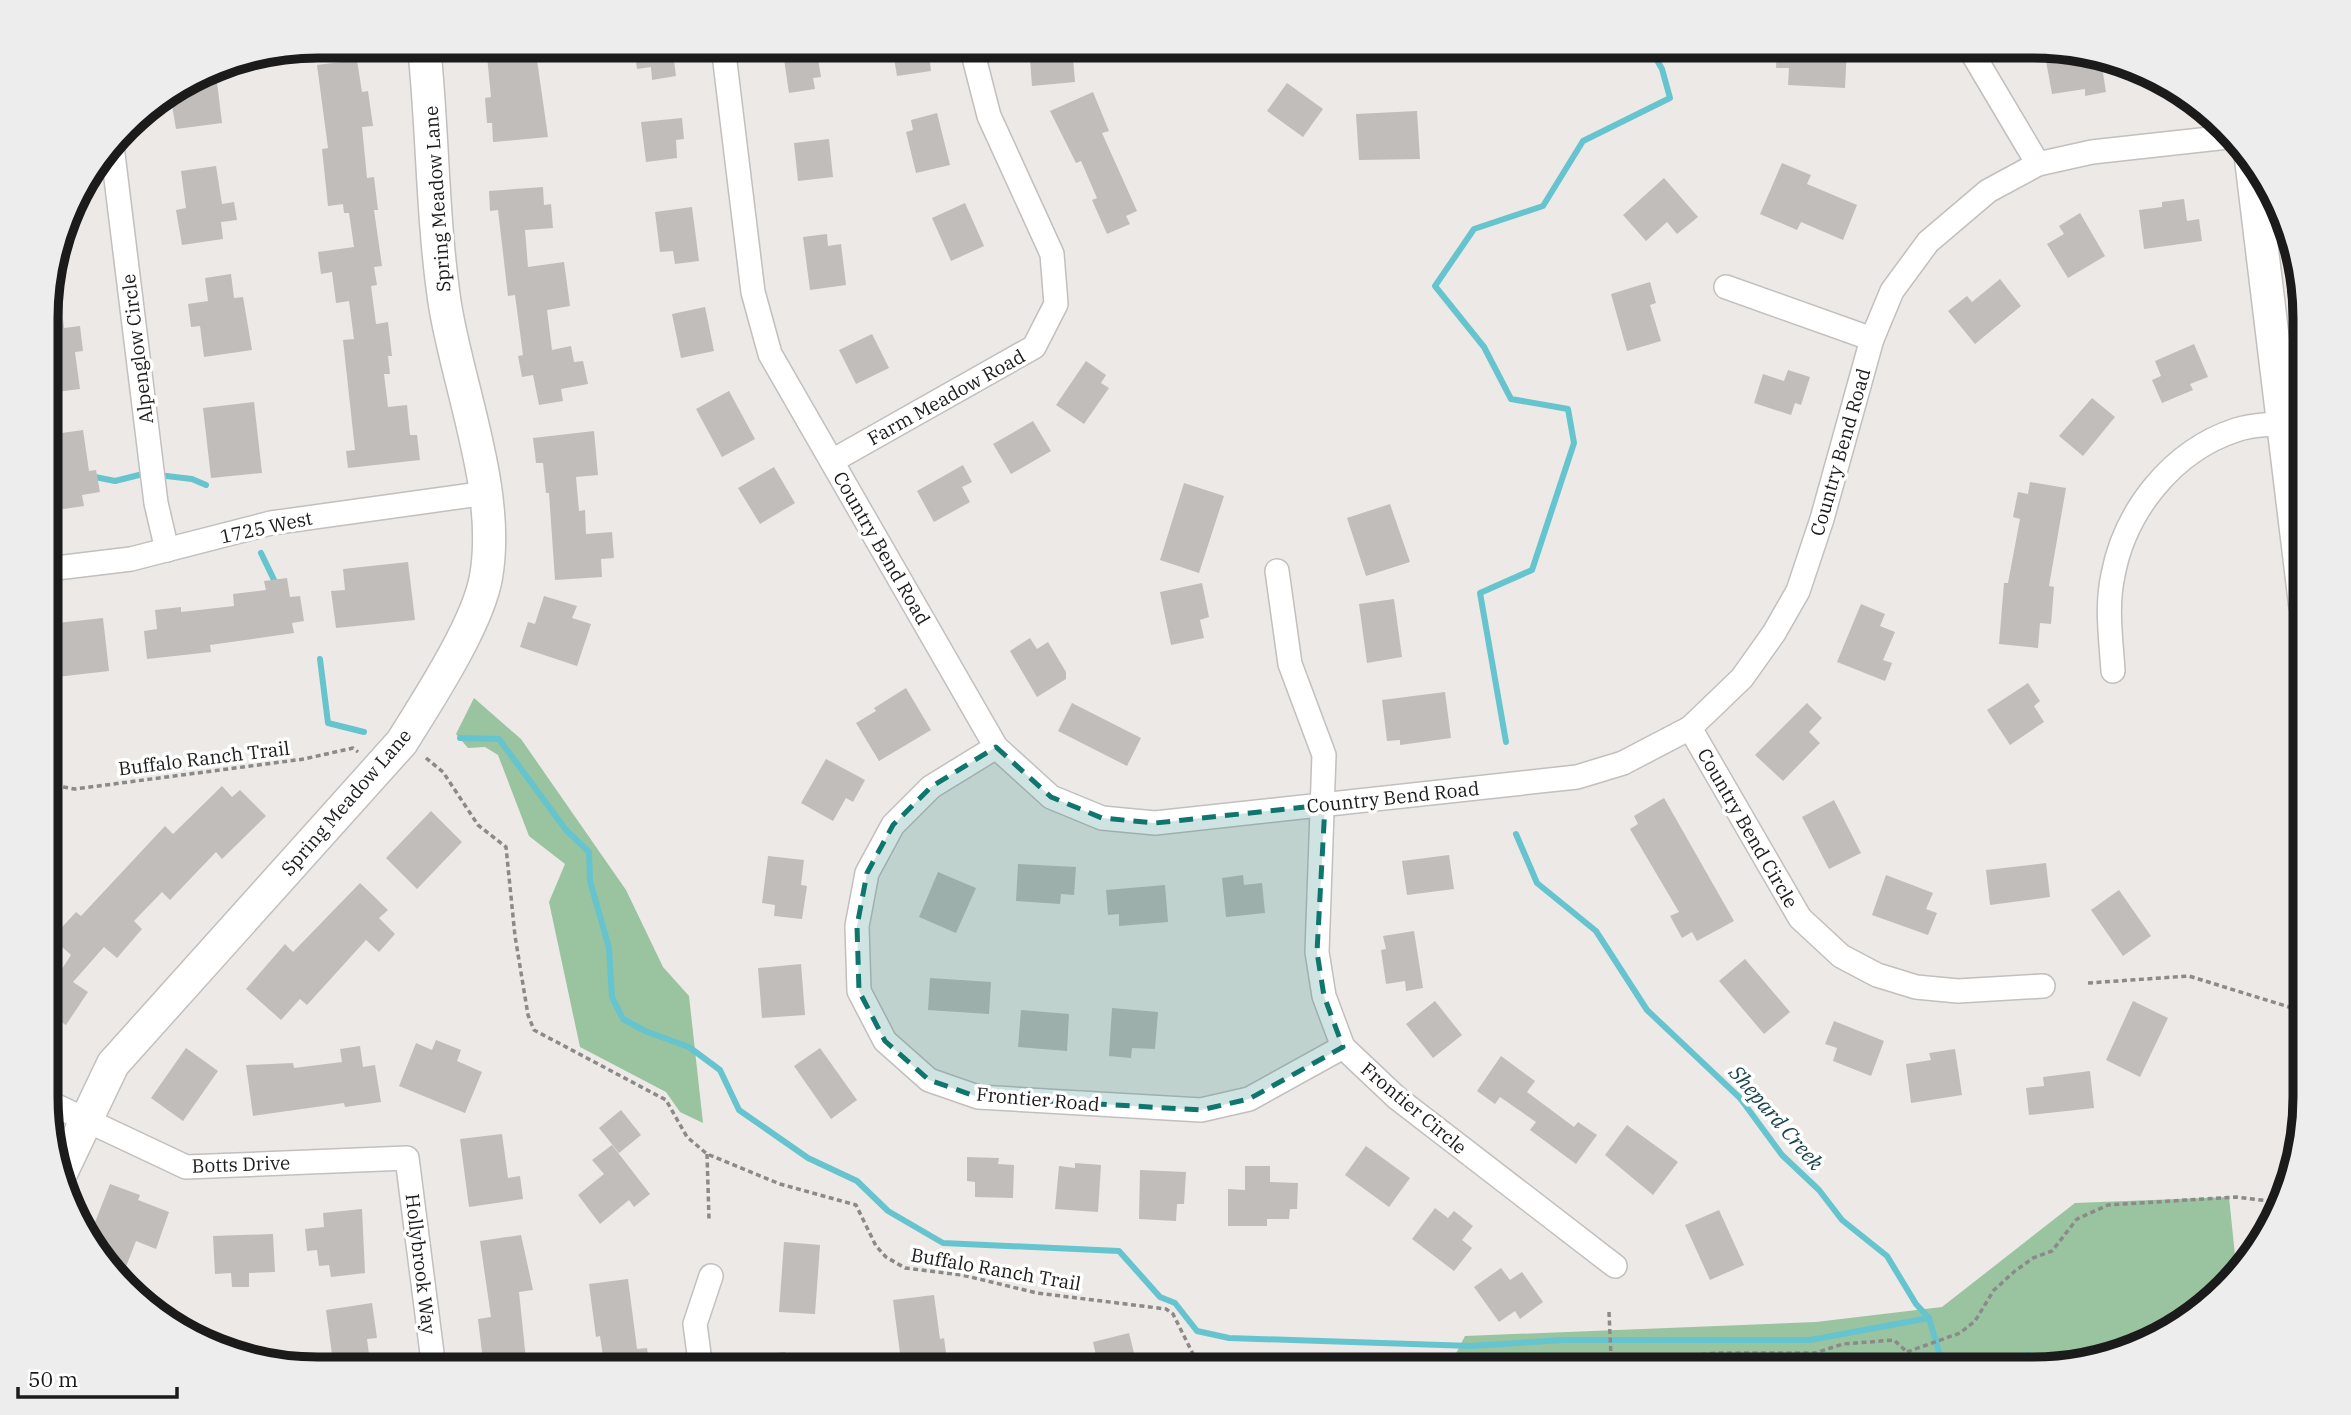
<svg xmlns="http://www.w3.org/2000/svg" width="2351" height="1415" font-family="'IBM Plex Serif',serif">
	<rect width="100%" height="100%" fill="#ece9e7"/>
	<g fill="#9ac3a0">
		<path d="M474,698L521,739L626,890L663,967L689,996L703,1123L680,1112L666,1092L580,1047L549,902L565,864L529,836L498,755L485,747L468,748L456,734Z"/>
		<path d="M2229,1197L2237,1275L2226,1290L2170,1333L2051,1369H1448L1465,1336L1816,1322L1942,1307L2075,1203Z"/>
	</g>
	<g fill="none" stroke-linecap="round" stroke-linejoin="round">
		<g stroke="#66c4ce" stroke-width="6">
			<path d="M158,475L192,479L206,485"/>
			<path d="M90,476L115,481L147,473"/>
			<path d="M261,553L277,586"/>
			<path d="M320,659L328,723L364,732"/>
			<path d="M460,738L499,739L566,830L589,852L590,881L609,948L612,997L623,1019L645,1031L689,1047L720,1070L739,1110L808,1158L857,1181L888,1211L943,1243L1119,1251L1160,1297L1175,1303L1197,1331L1229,1338L1471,1346L1563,1340H1810L1929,1318"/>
			<path d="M1506,742L1480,593L1532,570L1574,443L1568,409L1511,399L1484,347L1435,286L1474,229L1543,206L1583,141L1670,98L1662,69L1649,46"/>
			<path d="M1516,834L1537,883L1596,931L1647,1010L1740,1098L1782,1155L1819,1190L1842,1220L1887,1256L1916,1304L1929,1318L1944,1369"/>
			<path d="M2011,1369L2028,1355L2042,1361L2044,1369"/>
		</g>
	</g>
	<g fill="#c0bdbb">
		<path d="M486,46H535L548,137L493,142L492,123H487L485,98L491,97Z"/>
		<path d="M634,46H672L676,76L652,80L651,67L637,69Z"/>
		<path d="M782,46H816L821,77L813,78L815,89L789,93Z"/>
		<path d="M892,46H928L931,71L897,76Z"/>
		<path d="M1029,46H1072L1075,82L1032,86Z"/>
		<path d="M1777,46L1847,47L1845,88L1788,85L1789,68H1776Z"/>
		<path d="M2094,53L2100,54L2106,92L2085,96V89L2052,94L2046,61Z"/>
		<path d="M357,60L362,92L368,91L373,126L362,127L367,178L374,177L378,210H374L382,266L374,267L377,285L371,286L376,324L388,322L392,356H388L390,374H384L388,407L407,405L410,435H417L420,460L348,468L346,451L355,450L343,340L354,339L349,301L336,303L332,272L321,274L318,252L354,247L349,213H344L343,204L328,206L322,149L328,148L317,65Z"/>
		<path d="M215,66L222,123L176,129L170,93Z"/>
		<path d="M1287,83L1323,109L1303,137L1267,111Z"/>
		<path d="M1093,92L1109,131L1102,133L1137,211L1126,216L1130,224L1107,234L1092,200L1097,198L1081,161L1076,163L1050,111Z"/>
		<path d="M1417,111L1420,159L1359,160L1356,114Z"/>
		<path d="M937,113L950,165L916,173L906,132L913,130L911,120Z"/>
		<path d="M682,118L684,139L676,140L677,158L646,162L641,122Z"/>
		<path d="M829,139L833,177L798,181L794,143Z"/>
		<path d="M1782,163L1811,175L1807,184L1857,205L1843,240L1801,222L1797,230L1760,214Z"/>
		<path d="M216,166L222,204L234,202L237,220L221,222L223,239L182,245L176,210L186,208L181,171Z"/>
		<path d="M1664,178L1698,217L1677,234L1667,222L1646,241L1623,215Z"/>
		<path d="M543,187L544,205L551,204L553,228L525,230L528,267L564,262L570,306L547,310L552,350L571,346L574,362L583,361L588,384L561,389L563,401L539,405L533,375L522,377L518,356L523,355L515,295L508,296L498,210L490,211L489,191Z"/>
		<path d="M2184,199L2187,221L2199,219L2202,241L2144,249L2139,210L2162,207V202Z"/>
		<path d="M965,203L984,246L951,261L932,218Z"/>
		<path d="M692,207L699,261L675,264L673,251L660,252L655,212Z"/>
		<path d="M2080,213L2105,256L2068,278L2047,244L2064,234L2059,226Z"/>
		<path d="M827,234L828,246L841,244L846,285L810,290L803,237Z"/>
		<path d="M231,274L234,298L243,297L252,350L204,357L200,326L191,327L188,304L208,301L205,278Z"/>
		<path d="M2000,279L2021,306L1975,344L1948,311L1967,296L1972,302Z"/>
		<path d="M1650,282L1656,303L1650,305L1661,341L1627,351L1611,294Z"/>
		<path d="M48,285H59L64,328L80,326L83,351L75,352L80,389L48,393Z"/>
		<path d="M705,307L714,351L681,358L672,314Z"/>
		<path d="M872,334L889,368L856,384L839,350Z"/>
		<path d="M2194,344L2208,377L2190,384L2193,390L2162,403L2152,380L2161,376L2155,361Z"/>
		<path d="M1086,361L1106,375L1101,383L1109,388L1084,424L1056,405Z"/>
		<path d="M1788,370L1810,377L1801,405L1795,403L1791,415L1754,403L1763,374L1784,381Z"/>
		<path d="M729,391L755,439L722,457L696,409Z"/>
		<path d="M2092,398L2115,417L2083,456L2059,436Z"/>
		<path d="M254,402L262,473L211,478L203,408Z"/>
		<path d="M1033,421L1051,451L1011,474L993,444Z"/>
		<path d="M83,430L89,471L96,470L100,492L82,495L84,506L50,511L48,435Z"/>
		<path d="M594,431L598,475L576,477L579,511L585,510L586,534L612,532L614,558L601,559L602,577L555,580L549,493H546L543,463H536L533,438Z"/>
		<path d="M963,465L972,482L962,487L970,502L934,522L917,491Z"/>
		<path d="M774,467L795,503L760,524L738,488Z"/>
		<path d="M2030,482L2066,488L2049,586L2054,587L2051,624L2040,623L2038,648L1999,644L2004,583H2008L2020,519L2013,517L2018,492L2028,494Z"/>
		<path d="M1184,483L1224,496L1199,573L1160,560Z"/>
		<path d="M1390,504L1410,562L1366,576L1347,518Z"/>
		<path d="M408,562L415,620L336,628L331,591L345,590L343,569Z"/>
		<path d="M287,578L290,597L300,596L304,621L292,623L294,633L210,645L211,652L147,659L144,631L157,629L155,610L181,607V612L234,606L233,594L266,590L264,581Z"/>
		<path d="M1202,583L1209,617L1200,620L1204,638L1171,645L1160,592Z"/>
		<path d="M544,596L577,606L572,618L591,624L577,666L520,647L528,622L535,624Z"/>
		<path d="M1394,599L1402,657L1367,663L1359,604Z"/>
		<path d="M1861,604L1885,614L1880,626L1895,632L1883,660L1892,663L1885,681L1837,662Z"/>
		<path d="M103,618L109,671L48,678V624Z"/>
		<path d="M1030,638L1037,649L1048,642L1066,672V679L1037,697L1010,651Z"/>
		<path d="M2028,683L2040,701L2034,706L2044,722L2010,745L1987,710Z"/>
		<path d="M906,688L931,730L879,761L856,723L876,711L874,708Z"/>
		<path d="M1445,692L1451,738L1400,745V740L1387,741L1382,700Z"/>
		<path d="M1072,703L1141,738L1127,766L1058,731Z"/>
		<path d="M1807,703L1822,718L1809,732L1820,743L1783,781L1755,755Z"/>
		<path d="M826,759L865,780L853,802L846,798L833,821L801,803Z"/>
		<path d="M222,786L232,797L240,790L266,816L222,859L216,852L170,900L162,892L134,921L142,929L117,958L104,947L73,982L88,992L66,1025L61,1022L48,1041V990L71,955L52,938L76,912L81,916L165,826L173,834Z"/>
		<path d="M1664,798L1734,921L1697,941L1692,932L1682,938L1670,916L1679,912L1630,829L1638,824L1634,816Z"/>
		<path d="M1834,800L1861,853L1829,869L1802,817Z"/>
		<path d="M431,811L462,842L417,889L386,858Z"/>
		<path d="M1449,855L1454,889L1407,895L1402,861Z"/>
		<path d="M768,856L804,860L801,885L807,886L802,919L774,916L775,905L762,903Z"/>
		<path d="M2046,863L2050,897L1990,905L1986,870Z"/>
		<path d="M1018,864L1076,867L1074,895L1061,894L1060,904L1016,901Z"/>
		<path d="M938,872L976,888L956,933L919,917Z"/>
		<path d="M1243,875L1244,885L1262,883L1265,913L1226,917L1222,878Z"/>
		<path d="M1886,875L1933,893L1926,909L1937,913L1928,935L1872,915Z"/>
		<path d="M360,883L388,910L379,918L395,934L379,952L366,940L307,1005L300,999L281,1020L246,989L285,944L293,952Z"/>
		<path d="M1165,885L1168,922L1119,926V914L1108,915L1106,890Z"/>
		<path d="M2119,890L2151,936L2123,956L2091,910Z"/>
		<path d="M1414,931L1423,988L1406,991L1405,981L1386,984L1381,950L1386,949L1383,936Z"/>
		<path d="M1745,959L1790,1012L1764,1034L1719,981Z"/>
		<path d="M801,964L805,1015L762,1018L758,968Z"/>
		<path d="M930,978L991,982L989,1014L928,1010Z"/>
		<path d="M1435,1001L1462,1035L1433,1058L1406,1024Z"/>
		<path d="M2133,1001L2168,1018L2140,1077L2106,1060Z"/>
		<path d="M1112,1008L1158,1012L1155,1049L1132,1048L1131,1058L1109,1056Z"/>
		<path d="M1021,1010L1069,1014L1067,1051L1018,1047Z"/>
		<path d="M1834,1021L1884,1041L1871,1076L1833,1061L1837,1048L1825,1044Z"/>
		<path d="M436,1040L461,1050L457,1061L482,1072L465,1113L399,1086L416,1043L432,1050Z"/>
		<path d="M360,1046L363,1067L375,1065L381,1102L345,1107L344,1103L253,1116L246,1065L293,1063L294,1068L342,1062L340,1049Z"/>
		<path d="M186,1048L218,1071L183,1121L151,1098Z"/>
		<path d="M820,1048L857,1100L831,1119L794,1066Z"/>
		<path d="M1955,1049L1962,1095L1911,1103L1906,1064L1931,1060L1929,1053Z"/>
		<path d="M1501,1056L1535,1081L1527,1092L1574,1127L1578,1122L1597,1135L1576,1164L1530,1130L1536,1122L1500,1097L1495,1104L1477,1091Z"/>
		<path d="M2090,1071L2094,1108L2029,1115L2026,1088L2044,1086L2043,1077Z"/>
		<path d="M621,1110L641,1135L619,1153L599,1128Z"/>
		<path d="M1627,1125L1678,1162L1653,1195L1605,1155Z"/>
		<path d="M502,1134L508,1178L520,1176L523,1199L469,1207L460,1139Z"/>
		<path d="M612,1145L650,1194L634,1207L629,1200L600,1224L578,1195L604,1174L592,1160Z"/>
		<path d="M1366,1146L1410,1178L1389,1207L1345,1175Z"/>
		<path d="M967,1157L999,1158L998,1164L1014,1165L1013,1198L975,1197V1182L967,1181Z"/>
		<path d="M1075,1163L1101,1165L1098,1212L1055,1209L1059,1166L1075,1168Z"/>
		<path d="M1245,1166H1270V1182L1298,1183L1297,1209H1290L1289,1219H1267V1226H1228V1189L1245,1190Z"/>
		<path d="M1140,1170L1186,1172L1184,1204H1177L1176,1221L1139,1219Z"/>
		<path d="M110,1184L140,1195L138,1200L169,1212L156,1249L136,1241L122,1277L91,1248L88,1240Z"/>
		<path d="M1435,1208L1448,1218L1454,1211L1473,1226L1462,1240L1472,1248L1454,1271L1412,1239Z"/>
		<path d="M362,1209L365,1273L331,1277L329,1265L319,1266L317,1250L307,1251L305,1229L324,1227L323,1213Z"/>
		<path d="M1719,1210L1744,1265L1710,1280L1685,1225Z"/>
		<path d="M273,1234L275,1272L249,1273V1287H232L231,1273L215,1274L213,1236Z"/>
		<path d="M521,1235L533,1290L519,1292L527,1369H484L478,1319L491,1317L480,1241Z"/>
		<path d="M784,1242L820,1245L815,1314L779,1312Z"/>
		<path d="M1501,1268L1510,1280L1522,1272L1543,1302L1520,1319L1515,1311L1499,1322L1474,1287Z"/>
		<path d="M628,1279L637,1349L647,1348L650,1369H605L600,1336L596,1337L589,1284Z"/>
		<path d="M934,1295L940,1339L944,1338L947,1360L936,1362L937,1369H902L893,1300Z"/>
		<path d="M372,1303L377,1338L367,1339L371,1369H334L326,1310Z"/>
		<path d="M1129,1333L1138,1369H1099L1093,1342Z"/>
		<path d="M785,1352L787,1369H730L729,1358Z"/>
	</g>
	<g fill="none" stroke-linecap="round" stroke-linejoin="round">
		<defs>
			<g id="street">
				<path d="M723,46L753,292L770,354L996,747L1051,797L1102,818L1155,823L1577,777L1623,763L1690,728L1742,678L1774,633L1798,591L1822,519L1872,339L1892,291L1928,242L1988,191L2038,164L2092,152L2228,137"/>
				<path d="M1968,46L2038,164"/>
				<path d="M112,146L156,503L167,550"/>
				<path d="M1726,287L1872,339"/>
				<path d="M832,461L1034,347L1056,304L1052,254L989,116L971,46"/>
				<path d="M48,569L131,559L271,523L487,493"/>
				<path d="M1277,571L1290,664L1324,755L1317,952L1324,996L1343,1047L1397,1098L1615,1266"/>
				<path d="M2113,671C2111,640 2106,606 2113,575C2125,511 2172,451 2236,430C2257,423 2283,424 2305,424"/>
				<path d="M1690,728L1800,918L1841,956L1877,975L1916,987L1958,991L2043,986"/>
				<path d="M996,747L931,787L893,825L867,873L857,926L859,991L885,1041L929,1080L978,1097L1201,1110L1249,1099L1343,1047"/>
				<path d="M48,1102L186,1167L407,1158L434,1369"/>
				<path d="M701,1369L695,1324L711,1276"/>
			</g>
			<g id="secondary">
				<path d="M2251,159L2305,604"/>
				<path d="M62,1171L113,1064L402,742C428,700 478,624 486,577C501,492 459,390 445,305C432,219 433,132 424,46"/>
			</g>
		</defs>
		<use href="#street" stroke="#c2bfbd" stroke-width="26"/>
		<use href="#secondary" stroke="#c2bfbd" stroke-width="35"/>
		<g stroke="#8c8a89" stroke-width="3.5" stroke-dasharray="5 3.5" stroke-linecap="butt">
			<path d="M426,758L443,772L478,825L506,847L515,936L528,1015L534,1030L666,1100L687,1137L707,1154L780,1184L856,1205L876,1246L886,1257L905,1268L962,1275L1037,1293L1166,1309L1173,1314L1196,1360L1204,1369"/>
			<path d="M48,780L57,786L75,789L304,759L353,748L358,752"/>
			<path d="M2088,983L2189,976L2305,1012"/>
			<path d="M707,1154L709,1219"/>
			<path d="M1609,1312L1611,1357"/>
			<path d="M1907,1352L1960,1333L1975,1321L1994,1290L2015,1271L2033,1258L2052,1251L2077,1219L2108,1205L2236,1197L2278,1202"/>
			<path d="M1388,1369L1435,1364L1464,1369"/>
			<path d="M1490,1369L1587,1358L1648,1360L1716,1353H1815L1843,1344L1894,1340L1907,1352L1915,1369"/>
		</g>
		<use href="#street" stroke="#fff" stroke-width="23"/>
		<use href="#secondary" stroke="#fff" stroke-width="32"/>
	</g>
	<path fill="#0f766e" fill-opacity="0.2" stroke="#0f766e" stroke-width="5" stroke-dasharray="14 9" stroke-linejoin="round" d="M996,747L1051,797L1102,818L1155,823L1325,805L1317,952L1324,996L1343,1047L1249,1099L1201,1110L978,1097L929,1080L885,1041L859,991L857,926L867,873L893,825L931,787Z"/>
	<g text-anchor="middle" stroke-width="7" stroke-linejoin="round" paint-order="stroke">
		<g font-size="19" fill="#1c1b1b" stroke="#fff">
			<text transform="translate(437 199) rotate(-94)" y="7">Spring Meadow Lane</text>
			<text transform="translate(137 349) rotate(-97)" y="7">Alpenglow Circle</text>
			<text transform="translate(946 397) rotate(-29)" y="7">Farm Meadow Road</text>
			<text transform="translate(1840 452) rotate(-74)" y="7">Country Bend Road</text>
			<text transform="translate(266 527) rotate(-12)" y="7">1725 West</text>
			<text transform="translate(882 548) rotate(60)" y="7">Country Bend Road</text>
			<text transform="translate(204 758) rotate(-7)" y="7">Buffalo Ranch Trail</text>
			<text transform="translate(1393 797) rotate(-6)" y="7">Country Bend Road</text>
			<text transform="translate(346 802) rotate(-49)" y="7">Spring Meadow Lane</text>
			<text transform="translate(1748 828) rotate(60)" y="7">Country Bend Circle</text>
			<text transform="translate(1038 1099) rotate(5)" y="7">Frontier Road</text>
			<text transform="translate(1414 1108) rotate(40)" y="7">Frontier Circle</text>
			<text transform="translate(241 1164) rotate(-2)" y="7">Botts Drive</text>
			<text transform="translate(421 1264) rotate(83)" y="7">Hollybrook Way</text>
			<text transform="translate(996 1269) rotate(10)" y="7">Buffalo Ranch Trail</text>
		</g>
		<g font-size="21" font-style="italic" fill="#1a464a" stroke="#fff">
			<text transform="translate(1776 1118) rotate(49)" y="7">Shepard Creek</text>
		</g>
	</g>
	<path d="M0 0H2351V1415H0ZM318 58H2033A260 260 0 0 1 2293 318V1097A260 260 0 0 1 2033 1357H318A260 260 0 0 1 58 1097V318A260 260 0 0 1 318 58Z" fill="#ededed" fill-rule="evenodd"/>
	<path fill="none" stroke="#1c1b1b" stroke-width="9" d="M318 58H2033A260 260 0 0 1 2293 318V1097A260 260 0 0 1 2033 1357H318A260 260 0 0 1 58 1097V318A260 260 0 0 1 318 58Z"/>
	<path d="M18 1387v10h159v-10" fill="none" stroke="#1c1b1b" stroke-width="3.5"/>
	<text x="28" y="1387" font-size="21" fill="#1c1b1b" stroke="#ffffff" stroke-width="5" paint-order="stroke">50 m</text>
</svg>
